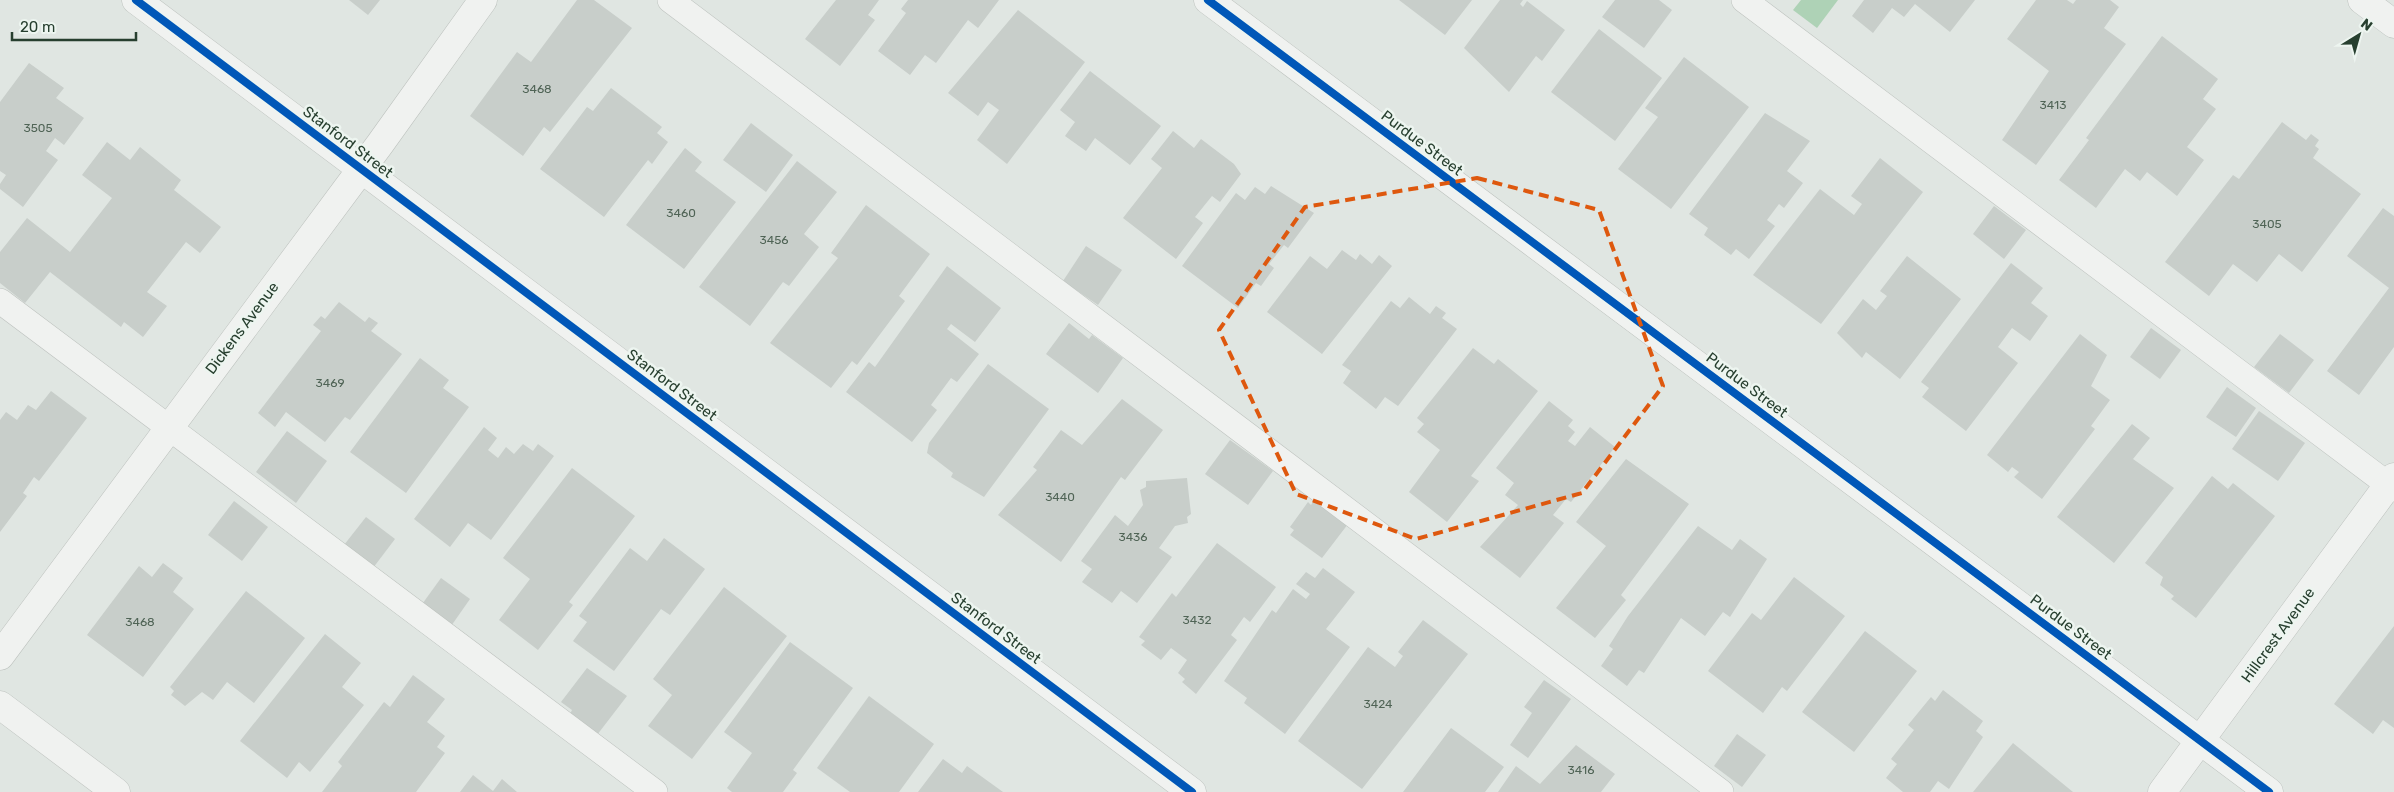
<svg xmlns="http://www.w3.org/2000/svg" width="2394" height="792" font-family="Rubik,sans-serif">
	<rect width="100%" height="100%" fill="#e0e6e2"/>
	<path fill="#aed2b6" d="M1801,0H1838L1817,28L1793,10Z"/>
	<g fill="#c8ceca">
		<path d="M349,0H380L368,15Z"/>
		<path d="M577,0H594L632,28L550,132L544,127L523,156L470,116L517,52L531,62Z"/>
		<path d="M836,0H879L868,15L875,20L840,66L805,39Z"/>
		<path d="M908,0H999L978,28L968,20L936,63L925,55L910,75L878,51L906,13L901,9Z"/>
		<path d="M1399,0H1472L1445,35Z"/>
		<path d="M1500,0H1523L1520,4L1523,7L1527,1L1565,30L1542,61L1536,56L1509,92L1464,48Z"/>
		<path d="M1615,0H1659L1672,10L1644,48L1602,17Z"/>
		<path d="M1864,0H1975L1950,32L1915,4L1904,17L1892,8L1873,33L1852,16Z"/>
		<path d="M2036,0H2067L2073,4L2076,0H2110L2119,7L2104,28L2126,44L2036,165L2002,140L2049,71L2007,39Z"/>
		<path d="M1018,10L1085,62L1007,164L977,140L999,110L988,102L978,116L948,93Z"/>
		<path d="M1599,29L1662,78L1615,141L1551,92Z"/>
		<path d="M2162,36L2218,79L2203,99L2216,109L2187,147L2204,160L2177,196L2147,172L2140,181L2125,169L2096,208L2059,180L2089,140L2086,138Z"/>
		<path d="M1684,57L1749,107L1671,209L1618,169L1658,117L1645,108Z"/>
		<path d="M29,63L64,88L56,98L84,118L64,145L55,138L46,151L58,160L23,207L0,189V184L6,175L0,171V102Z"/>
		<path d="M1090,71L1161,126L1130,165L1095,138L1086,151L1065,136L1075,122L1060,110Z"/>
		<path d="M611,88L662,127L657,133L668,142L652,164L648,160L604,217L540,169L587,107L593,111Z"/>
		<path d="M1765,113L1810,141L1787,171L1803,183L1784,208L1779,204L1767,220L1775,226L1749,259L1736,249L1731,255L1704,235L1708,228L1689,214Z"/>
		<path d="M2282,122L2306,140L2311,134L2319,140L2315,146L2319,149L2313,158L2361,194L2302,272L2279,254L2257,282L2233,264L2209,296L2165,262L2233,175L2239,179Z"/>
		<path d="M751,123L793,155L766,192L723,160Z"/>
		<path d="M1173,131L1194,148L1201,139L1234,164L1241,174L1220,202L1212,196L1195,217L1203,223L1176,259L1123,218L1162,168L1151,159Z"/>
		<path d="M107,142L130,160L140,147L181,180L174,190L221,227L200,253L186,242L147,292L167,306L143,337L124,322L121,327L50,272L25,303L0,283V252L27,218L70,252L112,198L82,175Z"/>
		<path d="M685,148L702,162L695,171L736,202L684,269L626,225Z"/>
		<path d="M1880,158L1923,192L1821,324L1753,275L1820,189L1854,215L1862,204L1851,196Z"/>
		<path d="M797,161L837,192L804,234L819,247L789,286L783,282L750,326L699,287Z"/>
		<path d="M1271,186L1314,213L1288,248L1284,245L1269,264L1274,268L1261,286L1256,283L1238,308L1182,266L1236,193L1245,200L1255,187L1265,194Z"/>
		<path d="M866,205L930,254L899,296L905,301L857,365L852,361L831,388L770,343L838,258L831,253Z"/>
		<path d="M1994,206L2026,230L2004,259L1973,234Z"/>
		<path d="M2383,208L2394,216V347L2359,395L2327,371L2389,288L2347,256Z"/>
		<path d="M1086,246L1122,270L1098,305L1063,281Z"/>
		<path d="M1342,250L1356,260L1360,254L1372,264L1379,255L1392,266L1322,354L1267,312L1310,256L1327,269Z"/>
		<path d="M1907,256L1961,299L1900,379L1866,352L1862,358L1837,333L1863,299L1876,310L1887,296L1880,291Z"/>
		<path d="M2011,263L2043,288L2031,303L2048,316L2030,341L2012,328L1998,347L2018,363L1966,431L1922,397L1929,388L1921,382Z"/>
		<path d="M947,266L1001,308L975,342L951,324L947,329L979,354L957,382L951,378L931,405L937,410L912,442L846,392L869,362L875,367Z"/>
		<path d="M1409,297L1430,314L1436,306L1446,313L1442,318L1457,329L1398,406L1385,397L1376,409L1343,383L1351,371L1342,365L1391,301L1400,308Z"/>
		<path d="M339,302L365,322L369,317L378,323L371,331L402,354L350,420L345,417L325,442L286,412L275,427L258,413L321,331L313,325L321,316L325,319Z"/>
		<path d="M1069,323L1089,339L1092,335L1123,358L1098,393L1046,354Z"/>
		<path d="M2151,328L2181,350L2160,379L2130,357Z"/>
		<path d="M2080,334L2107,355L2091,386L2110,400L2091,426L2095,429L2042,499L2014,477L2019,472L2012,467L2008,472L1987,455Z"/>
		<path d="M2280,334L2314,360L2289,393L2254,367Z"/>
		<path d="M1473,348L1494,364L1498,359L1538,391L1471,476L1479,481L1447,522L1409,492L1440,450L1417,432L1424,424L1417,418Z"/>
		<path d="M420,358L449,380L443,388L469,407L406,493L350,452Z"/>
		<path d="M988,364L1049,409L984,497L951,477L953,473L927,453L929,443Z"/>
		<path d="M2227,387L2256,408L2236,437L2206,417Z"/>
		<path d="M51,391L87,418L39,481L34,477L23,493L27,496L0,532V420L6,412L17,420L28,405L36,410Z"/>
		<path d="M1122,399L1163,430L1125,480L1121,477L1061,562L998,515L1037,470L1033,467L1061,430L1082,445Z"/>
		<path d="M1549,401L1573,420L1568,426L1575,432L1568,441L1575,446L1590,427L1615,447L1571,502L1566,499L1553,515L1564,523L1520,578L1480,547L1518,505L1505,495L1514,483L1496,468Z"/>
		<path d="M2259,411L2305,443L2278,481L2232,449Z"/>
		<path d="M2132,424L2150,438L2133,459L2174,488L2114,563L2057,517Z"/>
		<path d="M484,427L497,438L488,450L498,458L506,447L514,454L523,444L533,451L538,444L554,456L491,540L468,523L450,547L414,519Z"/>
		<path d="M287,431L327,461L296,503L256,472Z"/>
		<path d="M1230,440L1273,471L1248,505L1205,474Z"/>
		<path d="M1626,459L1689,504L1621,595L1626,600L1595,638L1556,608L1606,546L1576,522Z"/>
		<path d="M572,468L635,516L569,602L573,605L538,650L499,620L530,579L503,558Z"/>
		<path d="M2212,476L2228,489L2233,483L2275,516L2196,618L2171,599L2174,596L2160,585L2163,577L2145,563Z"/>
		<path d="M1187,478L1191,514L1187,517L1188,523L1175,526L1159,548L1172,557L1137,603L1121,591L1112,603L1082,582L1092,569L1081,561L1115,515L1128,526L1143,505L1140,490L1146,487V481Z"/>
		<path d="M1315,499L1348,524L1322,558L1290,535L1294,530L1290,527L1308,502L1311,505Z"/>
		<path d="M234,501L268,527L242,561L208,535Z"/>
		<path d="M366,517L395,539L373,568L344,545Z"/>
		<path d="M1698,526L1732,550L1740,539L1767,559L1730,617L1723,612L1705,636L1681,618L1644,673L1639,670L1627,686L1601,666L1613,649L1609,646L1628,616Z"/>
		<path d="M664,538L705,569L670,615L661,609L614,671L573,641L587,622L579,616L630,548L647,561Z"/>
		<path d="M1217,543L1276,587L1250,622L1244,617L1231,635L1237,640L1196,694L1182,682L1185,679L1178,673L1187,660L1171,648L1161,660L1141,645L1145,641L1139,637L1172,593L1176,597Z"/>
		<path d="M163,563L183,578L173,592L194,609L143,677L87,635L139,566L152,577Z"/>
		<path d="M1323,568L1355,592L1326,629L1350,647L1285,734L1244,703L1247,698L1224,681L1272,610L1276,613L1293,589L1306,599L1310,594L1296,584L1306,572L1315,578Z"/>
		<path d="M1794,577L1845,616L1787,691L1782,687L1763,713L1708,671L1752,613L1761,620Z"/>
		<path d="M441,578L470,599L449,629L420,607Z"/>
		<path d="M724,587L787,636L692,759L648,726L672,695L653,679Z"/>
		<path d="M246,591L305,638L254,703L227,682L213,700L202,692L185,706L171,695L174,691L170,687Z"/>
		<path d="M1423,620L1468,654L1362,789L1298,741L1368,647L1395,667L1403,656L1398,652Z"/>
		<path d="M2394,626V728L2383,720L2373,734L2334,704Z"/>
		<path d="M1865,631L1917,671L1854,752L1802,712Z"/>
		<path d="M325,634L361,663L342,687L364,705L310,772L299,762L287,778L240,741Z"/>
		<path d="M790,642L853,688L793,770L797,773L783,792H732L727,788L752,753L724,732Z"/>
		<path d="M587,668L627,696L597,735L570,714L572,710L561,702Z"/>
		<path d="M413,675L445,699L427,722L445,736L437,747L445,753L416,792H322L342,766L338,762L384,702L390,707Z"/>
		<path d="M1544,680L1571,699L1528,758L1510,745L1532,713L1524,707Z"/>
		<path d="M1943,690L1983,721L1976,731L1983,737L1949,789L1938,781L1930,792H1903L1886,778L1897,764L1891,759L1914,730L1908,725L1931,697L1935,701Z"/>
		<path d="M869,696L934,744L899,792H850L817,768Z"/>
		<path d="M1451,728L1504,767L1485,792H1403Z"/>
		<path d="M1737,734L1766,755L1742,787L1714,766Z"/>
		<path d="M2013,743L2073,792H1973Z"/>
		<path d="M1576,745L1615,774L1601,792H1498L1516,766L1540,784Z"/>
		<path d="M943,759L962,773L967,766L1003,792H918Z"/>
		<path d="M473,775L493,791L502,779L517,792H460Z"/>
	</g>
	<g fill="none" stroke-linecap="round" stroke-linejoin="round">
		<defs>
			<g id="service">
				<path d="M670,0L1721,792"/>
				<path d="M1744,0L2394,489"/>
				<path d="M0,301L655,792"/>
			</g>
			<g id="minor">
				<path d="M136,0L1192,792"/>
				<path d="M1208,0L2269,792"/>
				<path d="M2362,0L2394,24"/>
				<path d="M0,656L380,144L483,0"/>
				<path d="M0,705L116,792"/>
			</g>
			<path id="tertiary" d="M2162,792L2394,477"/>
		</defs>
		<use href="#service" stroke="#bdc2be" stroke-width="26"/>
		<use href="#minor" stroke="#bdc2be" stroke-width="29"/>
		<use href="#tertiary" stroke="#bdc2be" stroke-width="29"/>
		<use href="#service" stroke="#f0f2f0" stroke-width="25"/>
		<use href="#minor" stroke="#f0f2f0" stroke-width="28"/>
		<use href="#tertiary" stroke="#f0f2f0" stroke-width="28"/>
		<defs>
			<g id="cycleway">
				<path d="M136,0L1192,792"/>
				<path d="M1208,0L2269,792"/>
			</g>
		</defs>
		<use href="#cycleway" stroke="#edf5f0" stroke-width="11"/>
		<use href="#cycleway" stroke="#0057b8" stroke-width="8"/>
	</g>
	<path fill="none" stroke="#de580e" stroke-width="4" stroke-dasharray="10 6" stroke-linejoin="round" d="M1477,178L1599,210L1663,386L1582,493L1416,539L1296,494L1219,330L1305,207Z"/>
	<g text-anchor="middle" stroke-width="5" stroke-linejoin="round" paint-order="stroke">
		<g font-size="12" fill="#506456">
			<text x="537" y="93">3468</text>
			<text x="2053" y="109">3413</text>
			<text x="38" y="132">3505</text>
			<text x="681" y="217">3460</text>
			<text x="2267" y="228">3405</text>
			<text x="774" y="244">3456</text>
			<text x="330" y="387">3469</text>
			<text x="1060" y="501">3440</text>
			<text x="1133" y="541">3436</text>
			<text x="1197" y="624">3432</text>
			<text x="140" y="626">3468</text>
			<text x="1378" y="708">3424</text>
			<text x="1581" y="774">3416</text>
		</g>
		<g font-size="15" fill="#273f2f" stroke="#edf5f0">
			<text transform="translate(348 142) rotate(37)" y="5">Stanford Street</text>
			<text transform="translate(1422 143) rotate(37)" y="5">Purdue Street</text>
			<text transform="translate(242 328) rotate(-53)" y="5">Dickens Avenue</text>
			<text transform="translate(672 385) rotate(37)" y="5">Stanford Street</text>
			<text transform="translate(1747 385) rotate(37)" y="5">Purdue Street</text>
			<text transform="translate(2071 627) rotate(37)" y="5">Purdue Street</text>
			<text transform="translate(996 628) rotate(37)" y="5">Stanford Street</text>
			<text transform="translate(2278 635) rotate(-54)" y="5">Hillcrest Avenue</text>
		</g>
	</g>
	<g transform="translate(2359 35) rotate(37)" stroke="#edf5f0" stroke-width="4" paint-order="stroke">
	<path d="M0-4L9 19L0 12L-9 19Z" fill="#273f2f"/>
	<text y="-8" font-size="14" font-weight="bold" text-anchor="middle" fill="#273f2f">N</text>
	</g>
	<path d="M12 32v8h124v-8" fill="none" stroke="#273f2f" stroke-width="2.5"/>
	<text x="20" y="32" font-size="15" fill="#273f2f" stroke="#edf5f0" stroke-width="4" paint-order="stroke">20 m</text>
</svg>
